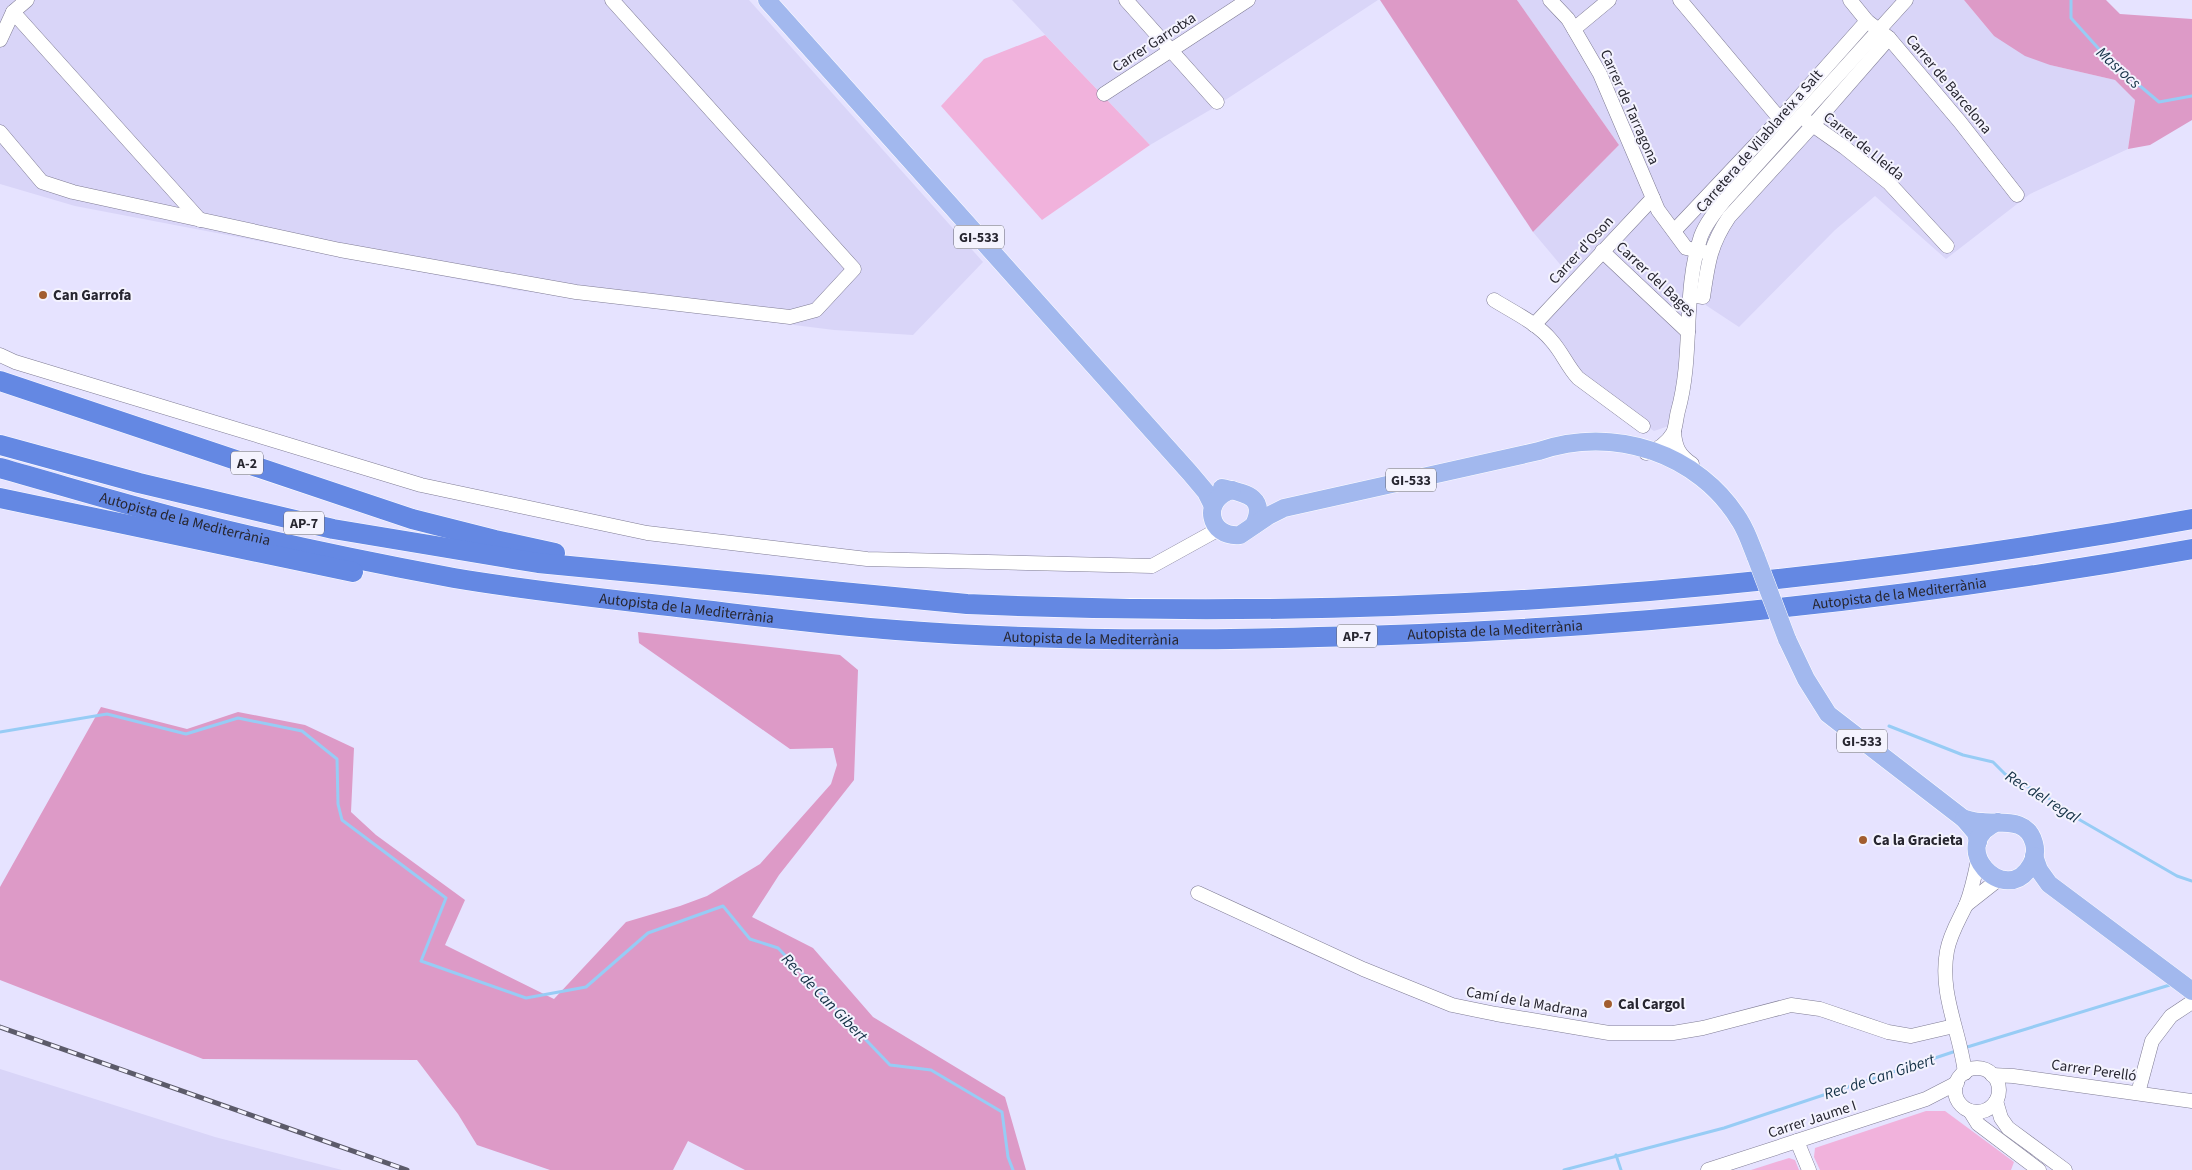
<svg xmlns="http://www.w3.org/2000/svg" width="2192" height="1170" font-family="'Source Sans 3',sans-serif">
	<rect width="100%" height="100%" fill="#e6e3ff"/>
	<g fill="#d9d5f8">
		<path d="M0,0H749L983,262L913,335L834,330L515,290L75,206L0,184Z"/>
		<path d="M1012,0H1378L1210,110L1150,145Z"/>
		<path d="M1517,0H1964L1994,36L2050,65L2115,80L2135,99L2128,149L2030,194L1946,259L1875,196L1835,230L1739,327L1698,300L1683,421L1654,431L1568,373L1529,326L1569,275L1533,232L1619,145Z"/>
		<path d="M0,1069L215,1137L342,1170H0Z"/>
	</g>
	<g fill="#f1b2dc">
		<path d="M1045,35L1150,145L1042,220L941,106L984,59Z"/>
		<path d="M1926,1111H1945L2014,1162L2011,1170H1820L1814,1157L1815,1148Z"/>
		<path d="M1789,1158L1795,1160L1799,1170H1751Z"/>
	</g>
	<g fill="#dd9ac7">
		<path d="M1380,0H1517L1619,145L1533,232Z"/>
		<path d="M1964,0H2106L2120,14L2192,19V120L2150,145L2128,149L2135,100L2115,80L2050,65L2025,56L1994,36Z"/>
		<path d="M638,632L840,655L858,670L854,780L779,875L752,917L813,948L873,1017L1005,1097L1026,1170H745L688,1141L673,1170H550L477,1145L458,1114L417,1060L203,1059L0,980V887L101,707L187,729L238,712L305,725L354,748L351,812L376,835L465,900L445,945L554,999L626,922L680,906L707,896L760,864L831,784L837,765L833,748L790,749L639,643Z"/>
	</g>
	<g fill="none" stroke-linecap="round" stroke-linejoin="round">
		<g stroke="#97ccf5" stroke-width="3">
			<path d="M2071,0V18L2107,58L2159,102L2192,96"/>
			<path d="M1889,726L1963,755L1993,762L2005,774L2055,802L2080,820L2177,876L2192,881"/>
			<path d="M0,732L107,714L186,734L238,718L302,731L337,759L338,804L342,820L446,898L421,961L526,998L586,987L648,933L723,906L750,939L778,948L890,1065L931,1070L1002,1112L1008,1157L1013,1170"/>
			<path d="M1964,1048L2173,984"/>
			<path d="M1616,1155L1621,1170"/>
			<path d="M1564,1170L1724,1128L1956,1051"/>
		</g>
		<defs>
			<g id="minor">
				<path d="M1126,0L1217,102"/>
				<path d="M1550,0L1568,19L1600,74L1658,210L1686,248L1705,252"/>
				<path d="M1680,0L1785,125"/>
				<path d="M1850,0L1867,21L1889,38L1960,122L2017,195"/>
				<path d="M13,12L200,220"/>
				<path d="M1574,29L1609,0"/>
				<path d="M0,40L13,12L27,0"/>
				<path d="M1104,94L1248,0"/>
				<path d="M1807,121L1844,147L1889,183L1947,246"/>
				<path d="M0,132L42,182L73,192L340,250L576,292L790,317L816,310L854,269L612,0"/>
				<path d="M1675,230L1779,120L1867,21"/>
				<path d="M1602,251L1688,332"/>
				<path d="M1691,295L1703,297C1708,263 1710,245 1729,217L1813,125L1889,38"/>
				<path d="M1494,300C1513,312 1537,323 1551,340C1562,352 1567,366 1578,378L1643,426"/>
				<path d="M1534,325L1653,198"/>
				<path d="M0,355L15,362L421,485L647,533L867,559L1152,566L1219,529"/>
				<path d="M1674,432C1675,447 1679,455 1692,464"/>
				<path d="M1646,453C1657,450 1667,443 1673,433C1676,427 1676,418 1678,411C1694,354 1682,292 1701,236C1706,223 1715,212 1724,201L1906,0"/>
				<path d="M1198,893L1363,969L1452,1005L1496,1014L1609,1033H1673L1703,1028L1791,1005L1820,1009L1888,1032L1911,1036L1954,1026"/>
				<path d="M1966,905L1999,879"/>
				<circle cx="1977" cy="1090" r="22"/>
				<path d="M1965,1073C1960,1031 1939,994 1947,951C1950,934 1959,920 1966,905C1972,890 1975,875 1978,860"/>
				<path d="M1992,1075L2013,1076L2192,1101"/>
				<path d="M2138,1093L2152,1041L2171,1016L2192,1002"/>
				<path d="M1996,1101L2001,1118L2008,1128L2065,1170"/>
				<path d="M1970,1111L1978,1124L2039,1170"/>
				<path d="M1797,1141L1809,1170"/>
				<path d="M1708,1170L1926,1099L1957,1083"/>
			</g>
			<g id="major">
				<path d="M767,0L1190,473L1206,492L1213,506"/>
				<path d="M1222,488C1242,493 1268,495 1254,525"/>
				<path d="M1232,490C1201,499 1208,538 1240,535L1268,516L1284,508L1539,451C1613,425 1699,453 1740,521C1747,532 1751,545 1756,557"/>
				<path d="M1787,639L1806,679L1828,714L1964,819L1976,833L1978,842"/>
				<path d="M1964,819C1970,820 1976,822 1982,822C2002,824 2027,817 2034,843C2036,850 2035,858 2031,865C2006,910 1944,844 1998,822"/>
				<path d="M2034,856L2039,870L2049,884L2192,991"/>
			</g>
			<g id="highway">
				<path d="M0,381L412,519L495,540L555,553"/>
				<path d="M0,445L139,483L333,529L538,563L967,604C1376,622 1789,593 2192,519"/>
				<path id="s1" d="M0,468C75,489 150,512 225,530C301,548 378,564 454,578C531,591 608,599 686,608C756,616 826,625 896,630C1036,641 1178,641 1318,637C1612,631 1903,601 2192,549"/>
				<path d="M0,498L353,572"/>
			</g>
		</defs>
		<use href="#minor" stroke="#7f7c94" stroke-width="15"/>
		<use href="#major" stroke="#fff" stroke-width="19"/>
		<use href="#highway" stroke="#fff" stroke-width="21"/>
		<use href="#minor" stroke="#fff" stroke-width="14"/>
		<use href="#major" stroke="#a2b8ee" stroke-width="18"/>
		<use href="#highway" stroke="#6488e3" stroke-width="20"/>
		<defs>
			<path id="rail" d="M0,1027L407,1170"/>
		</defs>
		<use href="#rail" stroke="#5c5b6a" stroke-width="5"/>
		<use href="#rail" stroke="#f4f3fe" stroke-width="3" stroke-dasharray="9" stroke-linecap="butt"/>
		<defs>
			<path id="major-bridge" d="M1756,557L1787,639"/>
		</defs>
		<use href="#major-bridge" stroke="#fff" stroke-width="19" stroke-linecap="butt"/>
		<use href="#major-bridge" stroke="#a2b8ee" stroke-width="18"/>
	</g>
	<g fill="#a25d2f" stroke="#f4f3fe" stroke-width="2">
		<circle cx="43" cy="295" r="5"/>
		<circle cx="1863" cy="840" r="5"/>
		<circle cx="1608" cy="1004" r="5"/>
	</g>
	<g text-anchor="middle" stroke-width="4" stroke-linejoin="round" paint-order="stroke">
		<g fill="#f4f3fe" stroke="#64646e" stroke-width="1">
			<rect x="954" y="225.5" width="50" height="23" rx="4"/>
			<rect x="231" y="451.5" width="32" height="23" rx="4"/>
			<rect x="1386" y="468.5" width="50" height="23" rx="4"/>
			<rect x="284" y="511.5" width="40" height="23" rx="4"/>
			<rect x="1337" y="624.5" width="40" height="23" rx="4"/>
			<rect x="1837" y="729.5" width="50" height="23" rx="4"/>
		</g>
		<g font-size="14" font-weight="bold" fill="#272630">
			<text x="979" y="242">GI-533</text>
			<text x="247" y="468">A-2</text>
			<text x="1411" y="485">GI-533</text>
			<text x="304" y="528">AP-7</text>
			<text x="1357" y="641">AP-7</text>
			<text x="1862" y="746">GI-533</text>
		</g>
		<g font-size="15" fill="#272630" stroke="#f4f3fe">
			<text transform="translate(1154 42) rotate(-33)" y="5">Carrer Garrotxa</text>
			<text transform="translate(1949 84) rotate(50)" y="5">Carrer de Barcelona</text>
			<text transform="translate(1630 107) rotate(66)" y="5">Carrer de Tarragona</text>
			<text transform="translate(1759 141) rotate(-49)" y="5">Carretera de Vilablareix a Salt</text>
			<text transform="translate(1864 146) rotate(39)" y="5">Carrer de Lleida</text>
			<text transform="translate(1581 250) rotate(-47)" y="5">Carrer d'Oson</text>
			<text transform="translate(1656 279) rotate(43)" y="5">Carrer del Bages</text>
			<text dy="5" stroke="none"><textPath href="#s1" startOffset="192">Autopista de la Mediterrània</textPath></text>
			<text dy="5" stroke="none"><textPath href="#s1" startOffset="1918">Autopista de la Mediterrània</textPath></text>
			<text dy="5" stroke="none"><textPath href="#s1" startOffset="702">Autopista de la Mediterrània</textPath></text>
			<text dy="5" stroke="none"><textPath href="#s1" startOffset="1512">Autopista de la Mediterrània</textPath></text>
			<text dy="5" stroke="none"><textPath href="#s1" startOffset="1108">Autopista de la Mediterrània</textPath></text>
			<text transform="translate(1527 1002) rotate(10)" y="5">Camí de la Madrana</text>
			<text transform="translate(2094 1070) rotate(8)" y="5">Carrer Perelló</text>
			<text transform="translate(1812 1119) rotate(-18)" y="5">Carrer Jaume I</text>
		</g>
		<g font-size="15" font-weight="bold" fill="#272630" stroke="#f4f3fe" text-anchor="start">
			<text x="53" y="300">Can Garrofa</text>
			<text x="1873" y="845">Ca la Gracieta</text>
			<text x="1618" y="1009">Cal Cargol</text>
		</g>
		<g font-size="16" font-style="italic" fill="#143146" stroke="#f4f3fe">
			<text transform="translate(2119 67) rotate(42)" y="6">Masrocs</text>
			<text transform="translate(2043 796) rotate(32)" y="6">Rec del regal</text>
			<text transform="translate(825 997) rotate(46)" y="6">Rec de Can Gibert</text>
			<text transform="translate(1879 1076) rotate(-18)" y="6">Rec de Can Gibert</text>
		</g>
	</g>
</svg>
